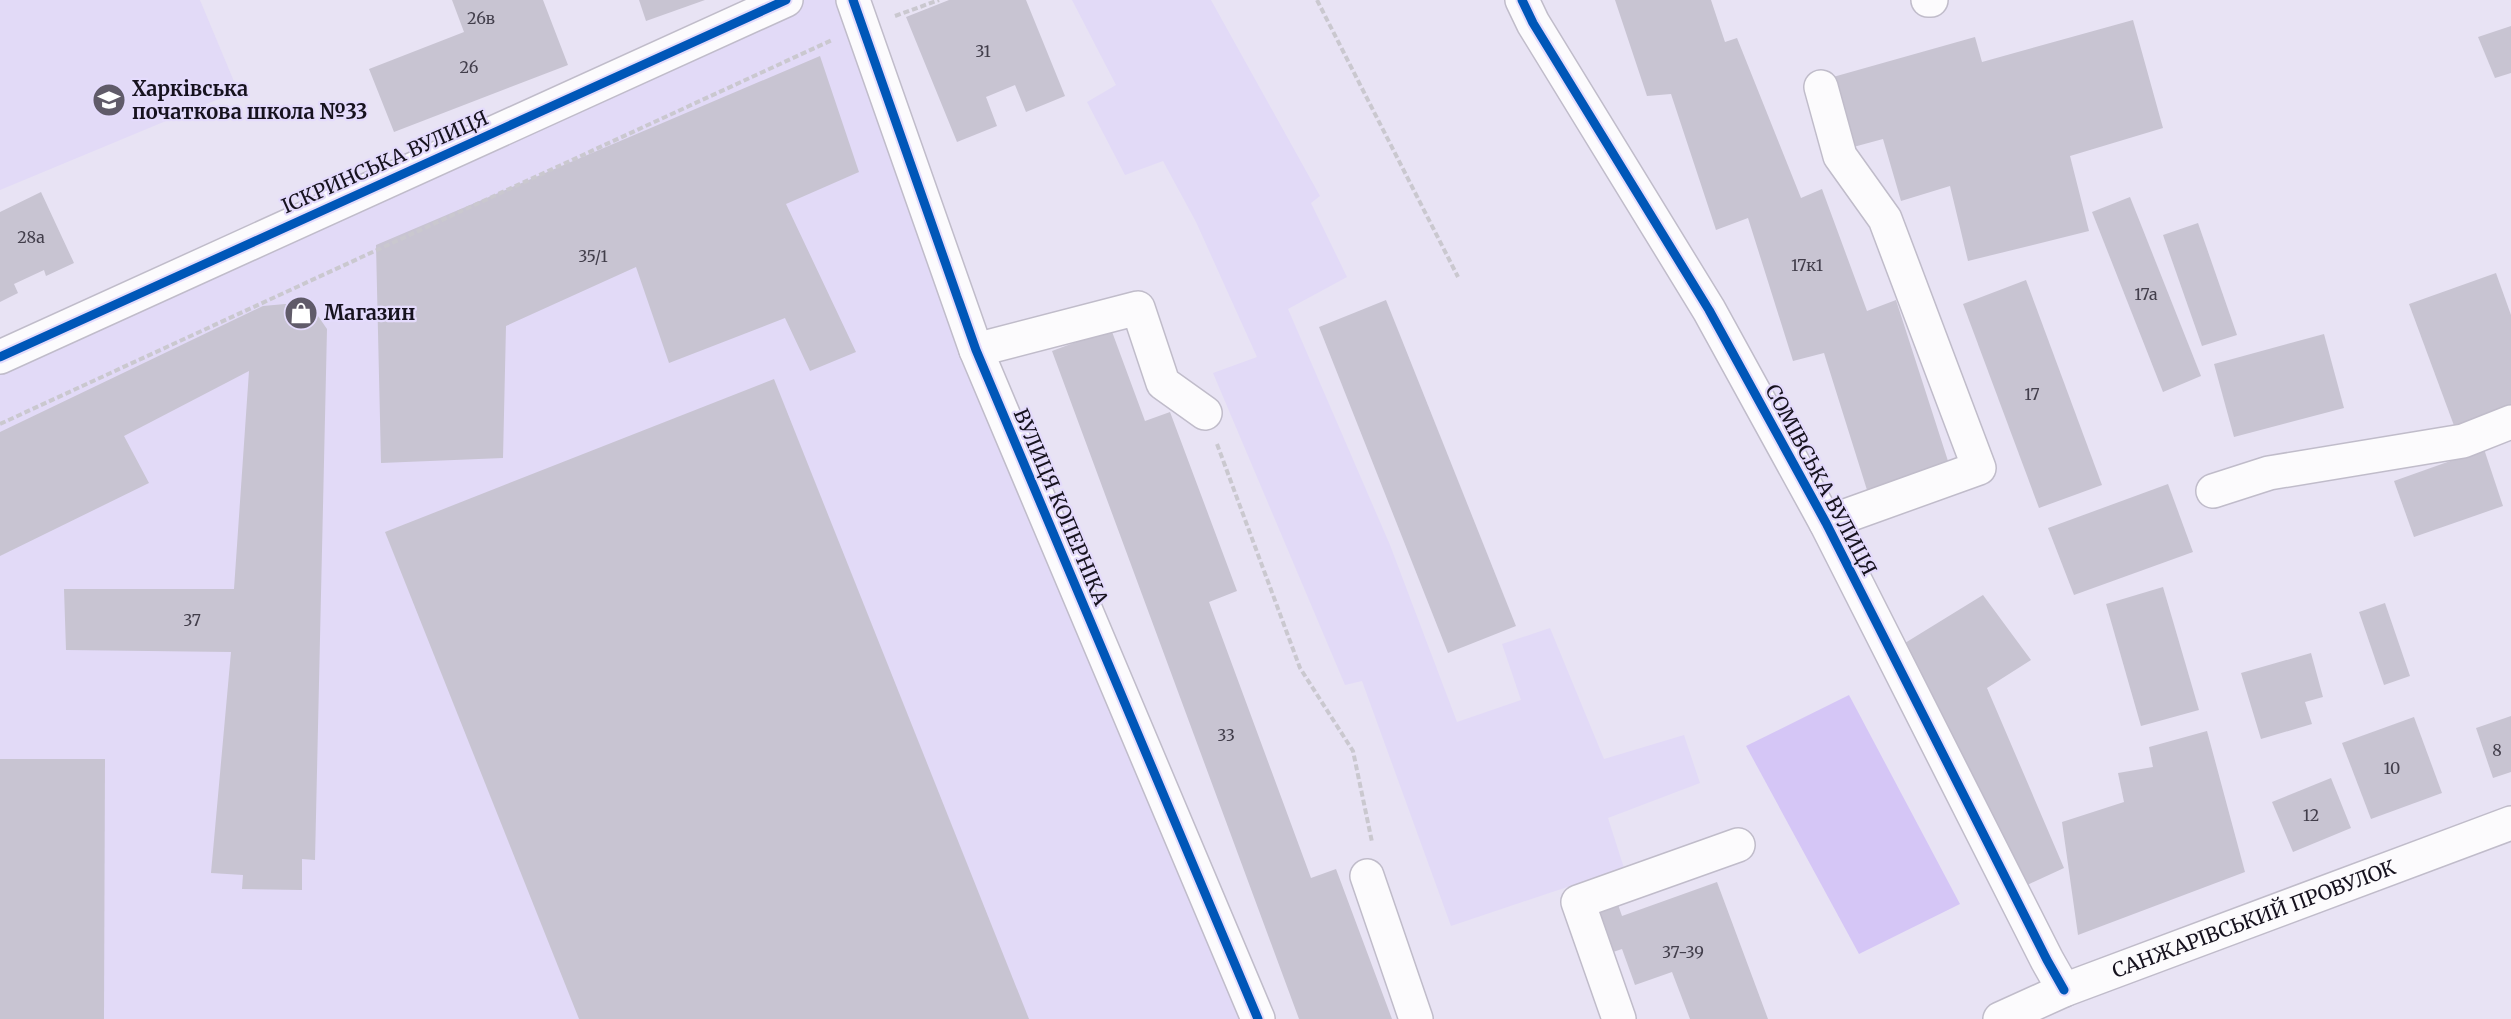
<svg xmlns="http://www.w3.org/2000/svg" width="2511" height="1019" font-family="Merriweather,serif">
	<rect width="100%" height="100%" fill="#e8e3f4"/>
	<g fill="#e2daf7">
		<path d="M0,0H200L238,91L0,190Z"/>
		<path d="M787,0H853L1258,1019H0V358Z"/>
		<path d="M1072,0H1211L1320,196L1311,203L1347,277L1288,309L1390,545L1457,722L1521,700L1502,644L1550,628L1604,759L1684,735L1700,783L1608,818L1624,868L1451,926L1362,681L1345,685L1213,373L1257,357L1196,222L1163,161L1125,175L1087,102L1116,85Z"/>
	</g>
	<path fill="#d5c6f6" d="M1849,695L1960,904L1859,954L1746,746Z"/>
	<g fill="#c8c4d2">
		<path d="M452,0H543L568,65L394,132L369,69L464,32Z"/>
		<path d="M639,0H705L646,21Z"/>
		<path d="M949,0H1026L1065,96L1026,112L1015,85L986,97L997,126L957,142L906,17Z"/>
		<path d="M1615,0H1711L1725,42L1737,38L1801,198L1822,189L1867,311L1896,300L1948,461L1867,490L1824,353L1793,361L1748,218L1716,230L1671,94L1647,96Z"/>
		<path d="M2133,20L2163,128L2070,156L2089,231L1968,261L1950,186L1901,201L1883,139L1846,149L1826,79L1975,37L1982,62Z"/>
		<path d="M2511,26V73L2495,78L2478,37Z"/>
		<path d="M820,56L859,172L786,204L856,352L810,371L785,318L669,363L636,267L506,326L503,458L381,463L376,245Z"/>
		<path d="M41,192L74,263L46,276L44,270L14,284L18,293L0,302V212Z"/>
		<path d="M2130,197L2201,376L2163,392L2092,212Z"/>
		<path d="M2198,223L2237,335L2202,346L2163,235Z"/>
		<path d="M2496,273L2511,315V410L2456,431L2409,304Z"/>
		<path d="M2026,280L2102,485L2039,508L1963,304Z"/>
		<path d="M1386,300L1516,626L1448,653L1319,327Z"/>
		<path d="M285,304H294L307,309L318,316L327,329L315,860L302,859V890L242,889L243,875L211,873L231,652L66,650L64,589H234L249,371L124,436L149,483L0,556V432L263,306Z"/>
		<path d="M1111,329L1145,421L1170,412L1237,591L1209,602L1311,878L1336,869L1392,1019H1299L1052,351Z"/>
		<path d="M2324,334L2344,408L2234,437L2214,364Z"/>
		<path d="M774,379L1029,1019H579L385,532Z"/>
		<path d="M2484,449L2503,506L2414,537L2394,481Z"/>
		<path d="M2168,484L2193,552L2074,595L2048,528Z"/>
		<path d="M2163,587L2199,710L2141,726L2106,604Z"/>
		<path d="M1983,595L2031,660L1987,688L2064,868L2025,886L1905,643Z"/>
		<path d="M2385,603L2410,676L2384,685L2359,612Z"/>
		<path d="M2311,653L2323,697L2305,702L2312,724L2261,739L2241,673Z"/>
		<path d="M2511,716V772L2493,778L2476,728Z"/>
		<path d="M2414,717L2442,793L2371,819L2342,743Z"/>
		<path d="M2207,731L2245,872L2078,935L2062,822L2124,802L2118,773L2153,767L2149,747Z"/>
		<path d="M0,759H105L104,1019H0Z"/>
		<path d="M2331,778L2351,828L2293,852L2272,802Z"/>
		<path d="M1717,882L1768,1019H1690L1672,972L1635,985L1622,949L1601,956L1583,908L1615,896L1622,916Z"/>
	</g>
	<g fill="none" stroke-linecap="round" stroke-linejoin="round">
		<defs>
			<g id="minor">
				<path d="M853,0L976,350L1258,1019"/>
				<path d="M1522,0L1533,23L1709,310L1826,523L2047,960L2064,990"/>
				<path d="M1928,0H1931"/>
				<path d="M1821,87L1840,156L1885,219L1979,468L1826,523"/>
				<path d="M976,350L1138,308L1163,383L1205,413"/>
				<path d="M0,357L786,0"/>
				<path d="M2213,491L2269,473L2463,441L2511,422"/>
				<path d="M1367,876L1416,1019"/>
				<path d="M1619,1019L1578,902L1738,845"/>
				<path id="s1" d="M2000,1019L2064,990L2511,823"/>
			</g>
		</defs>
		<use href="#minor" stroke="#c0bcca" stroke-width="36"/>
		<g stroke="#cac8cf" stroke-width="4" stroke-dasharray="6 3" stroke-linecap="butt">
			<path d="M1317,0L1458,277"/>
			<path d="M895,16L939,0"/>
			<path d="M0,424L832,40"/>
			<path d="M1217,444L1300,668L1353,751L1372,842"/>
		</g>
		<use href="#minor" stroke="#fcfbfd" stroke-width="33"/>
		<defs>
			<g id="cycleway">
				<path d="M853,0L976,350L1258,1019"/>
				<path d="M1522,0L1533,23L1709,310L1826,523L2047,960L2064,990"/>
				<path d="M0,357L786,0"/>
			</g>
		</defs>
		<use href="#cycleway" stroke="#e4dbfc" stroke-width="13"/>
		<use href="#cycleway" stroke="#0057b8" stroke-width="9"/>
	</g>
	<defs>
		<symbol id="school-disc" viewBox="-11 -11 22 22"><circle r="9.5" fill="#605b69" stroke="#e4dbfc"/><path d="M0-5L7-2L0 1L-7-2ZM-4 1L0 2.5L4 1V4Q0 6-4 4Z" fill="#fff"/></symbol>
		<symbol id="shop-disc" viewBox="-11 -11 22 22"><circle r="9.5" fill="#605b69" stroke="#e4dbfc"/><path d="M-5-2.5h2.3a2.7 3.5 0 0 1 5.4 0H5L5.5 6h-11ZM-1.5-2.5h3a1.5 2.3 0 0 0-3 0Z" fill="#fff"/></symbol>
	</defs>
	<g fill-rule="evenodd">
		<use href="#school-disc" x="90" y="81" width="38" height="38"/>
		<use href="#shop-disc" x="282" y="294" width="38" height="38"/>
	</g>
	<g text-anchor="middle" stroke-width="4.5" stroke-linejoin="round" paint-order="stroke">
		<g font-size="16" fill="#423e4b">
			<text x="481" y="24">26в</text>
			<text x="983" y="57">31</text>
			<text x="469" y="73">26</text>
			<text x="31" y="243">28а</text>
			<text x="593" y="262">35/1</text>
			<text x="1807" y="271">17к1</text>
			<text x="2146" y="300">17а</text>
			<text x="2032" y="400">17</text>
			<text x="192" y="626">37</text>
			<text x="1226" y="741">33</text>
			<text x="2497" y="756">8</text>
			<text x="2392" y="774">10</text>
			<text x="2311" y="821">12</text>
			<text x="1683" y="958">37-39</text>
		</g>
		<g font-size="20" font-weight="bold" fill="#16121e" stroke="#e4dbfc" text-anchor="start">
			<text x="132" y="96">Харківська<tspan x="132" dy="23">початкова школа №33</tspan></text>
			<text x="324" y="320">Магазин</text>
		</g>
		<g font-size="20" fill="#16121e" stroke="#e4dbfc">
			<text transform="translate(385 162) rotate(-24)" y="7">ІСКРИНСЬКА ВУЛИЦЯ</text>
			<text transform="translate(1821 480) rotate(62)" y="7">СОМІВСЬКА ВУЛИЦЯ</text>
			<text transform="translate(1061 507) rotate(67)" y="7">ВУЛИЦЯ КОПЕРНІКА</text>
			<text dy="7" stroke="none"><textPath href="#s1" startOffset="273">САНЖАРІВСЬКИЙ ПРОВУЛОК</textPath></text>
		</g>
	</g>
</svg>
